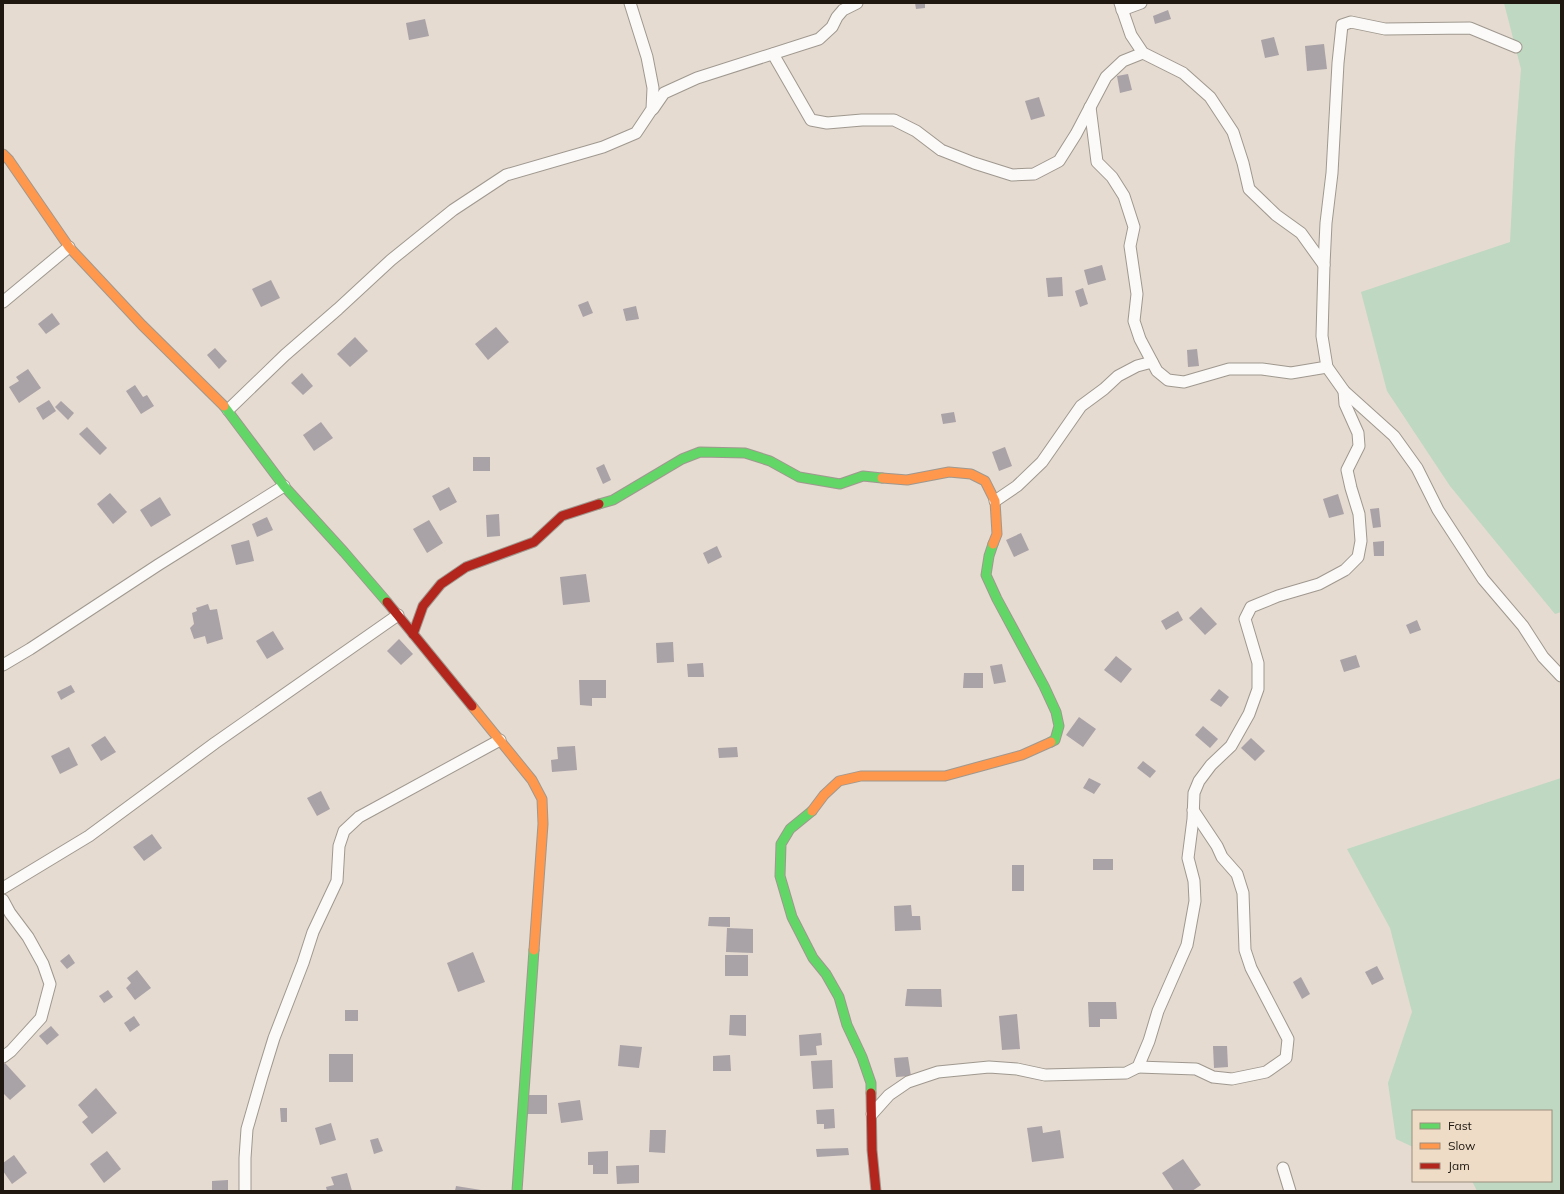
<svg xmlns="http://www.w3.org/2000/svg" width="1564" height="1194" font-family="Mulish,sans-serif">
	<rect width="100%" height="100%" fill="#e5dbd0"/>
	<g fill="#bed8c1">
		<path d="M1504,3H1561V612L1555,614L1450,486L1387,391L1361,292L1510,242L1515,146L1521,69Z"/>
		<path d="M1561,778V1191H1477L1472,1181H1551V1111H1413V1147L1396,1139L1388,1083L1412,1012L1390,928L1347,849Z"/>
	</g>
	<g fill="#a9a2a7">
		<path d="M915,3H925V8L916,9Z"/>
		<path d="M1168,10L1171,19L1155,24L1153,16Z"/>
		<path d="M425,19L429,36L409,40L406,23Z"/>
		<path d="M1274,37L1279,55L1265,58L1261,40Z"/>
		<path d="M1324,44L1327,69L1307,71L1305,46Z"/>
		<path d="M1128,74L1132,90L1120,93L1117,76Z"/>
		<path d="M1039,97L1045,116L1031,120L1025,101Z"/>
		<path d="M1102,265L1106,280L1088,285L1084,270Z"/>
		<path d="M1062,277L1063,296L1048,297L1046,278Z"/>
		<path d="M271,280L280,298L261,307L252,289Z"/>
		<path d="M1083,288L1088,304L1080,307L1075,291Z"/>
		<path d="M588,301L593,313L583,317L578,305Z"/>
		<path d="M636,306L639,319L626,321L623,309Z"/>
		<path d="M52,313L60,324L46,334L38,324Z"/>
		<path d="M496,327L509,342L488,360L475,344Z"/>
		<path d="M355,337L368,351L350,367L337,354Z"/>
		<path d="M215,348L227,361L219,369L207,355Z"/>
		<path d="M1197,349L1199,366L1188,367L1187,350Z"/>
		<path d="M28,369L41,388L19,403L9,387L19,381L16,377Z"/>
		<path d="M302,373L313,386L303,395L291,383Z"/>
		<path d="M135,385L143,397L147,395L154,406L141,414L126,391Z"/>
		<path d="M49,400L56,411L43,420L36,408Z"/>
		<path d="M61,401L74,413L68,420L55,407Z"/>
		<path d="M954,412L956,422L943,424L941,414Z"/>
		<path d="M321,422L333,438L314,451L303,435Z"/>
		<path d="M87,427L107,448L100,455L79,434Z"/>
		<path d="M1005,447L1012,466L999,471L992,452Z"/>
		<rect x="473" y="457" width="17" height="14"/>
		<path d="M604,464L611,480L603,484L596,468Z"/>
		<path d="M449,487L457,502L440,511L432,496Z"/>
		<path d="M110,493L127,512L113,524L97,504Z"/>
		<path d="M1338,494L1344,514L1329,518L1323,499Z"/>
		<path d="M160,497L171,515L151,527L140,510Z"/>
		<path d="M1379,508L1381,527L1373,528L1370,509Z"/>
		<path d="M499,514L500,536L487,537L486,515Z"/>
		<path d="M267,517L273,530L257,537L252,524Z"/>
		<path d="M429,520L443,543L427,553L413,529Z"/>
		<path d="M1021,533L1029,550L1014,557L1006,540Z"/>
		<path d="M249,540L254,561L236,565L231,545Z"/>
		<path d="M1384,541V556H1374L1373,542Z"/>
		<path d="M717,546L722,557L708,564L703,553Z"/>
		<path d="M586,574L590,602L563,605L560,577Z"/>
		<path d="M208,604L210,610L217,609L223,639L207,644L205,636L194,639L190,628L194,624L192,613L197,611L196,608Z"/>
		<path d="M1201,607L1217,624L1205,635L1189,618Z"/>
		<path d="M1178,611L1183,620L1166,630L1161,621Z"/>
		<path d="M1417,620L1421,630L1410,634L1406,625Z"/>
		<path d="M273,631L284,649L267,659L256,641Z"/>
		<path d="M399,639L413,654L401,665L387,651Z"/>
		<path d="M673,642L674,662L657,663L656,643Z"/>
		<path d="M1356,655L1360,667L1344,672L1340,660Z"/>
		<path d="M1116,656L1132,669L1121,683L1104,670Z"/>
		<path d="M703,663L704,677H688L687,664Z"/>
		<path d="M1002,664L1006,682L994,684L990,666Z"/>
		<path d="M964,673H983V688H963Z"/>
		<path d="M579,680H606V698H592V706L580,705Z"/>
		<path d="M71,685L75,692L61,700L57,692Z"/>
		<path d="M1219,689L1229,697L1221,707L1210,700Z"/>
		<path d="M1079,717L1096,729L1083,747L1066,735Z"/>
		<path d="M1203,726L1218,739L1210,748L1195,735Z"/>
		<path d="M105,736L116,752L101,761L91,745Z"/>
		<path d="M1251,738L1265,751L1255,761L1241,748Z"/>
		<path d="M575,746L577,770L552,772L551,760L558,759L557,747Z"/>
		<path d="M69,747L78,765L60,774L51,756Z"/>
		<path d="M737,747L738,757L719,758L718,748Z"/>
		<path d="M1143,761L1156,771L1150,778L1137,768Z"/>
		<path d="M1089,778L1101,784L1094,794L1083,788Z"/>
		<path d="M321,791L330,809L317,816L307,798Z"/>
		<path d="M152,834L162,848L144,861L133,847Z"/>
		<rect x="1093" y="859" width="20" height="11"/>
		<rect x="1012" y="865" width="12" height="26"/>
		<path d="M911,905L912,916H920L921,930L895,931L894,906Z"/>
		<path d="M709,917H730V927L708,926Z"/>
		<path d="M727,928L753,929V953L726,952Z"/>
		<path d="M473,952L485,982L458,992L447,963Z"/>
		<path d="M69,954L75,963L67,969L60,961Z"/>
		<rect x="725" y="955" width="23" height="21"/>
		<path d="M1377,966L1384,979L1372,985L1365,972Z"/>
		<path d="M137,970L151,988L135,1000L126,988L131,983L127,978Z"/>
		<path d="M1301,977L1310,994L1302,999L1293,982Z"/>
		<path d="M907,989H941L942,1007L905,1006Z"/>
		<path d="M108,990L113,997L104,1003L99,996Z"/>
		<path d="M1088,1002H1116L1117,1019H1100V1027H1089Z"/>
		<rect x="345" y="1010" width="13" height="11"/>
		<path d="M1017,1014L1020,1049L1002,1050L999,1016Z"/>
		<path d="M730,1015H746V1036L729,1035Z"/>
		<path d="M134,1016L140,1025L130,1032L124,1023Z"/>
		<path d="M51,1026L59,1035L47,1045L39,1036Z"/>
		<path d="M821,1033L822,1045L816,1046L817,1055L800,1056L799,1035Z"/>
		<path d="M620,1045L642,1047L639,1068L618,1066Z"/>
		<path d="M1213,1046H1227L1228,1067L1214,1068Z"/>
		<rect x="329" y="1054" width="24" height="28"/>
		<path d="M730,1055L731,1071H713V1056Z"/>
		<path d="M908,1057L911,1076L896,1077L894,1058Z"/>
		<path d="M832,1060L833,1088L813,1089L811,1061Z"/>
		<path d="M5,1063L26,1086L10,1100L3,1093V1065Z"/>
		<path d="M96,1088L117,1113L92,1134L82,1122L88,1117L78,1105Z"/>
		<rect x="528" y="1095" width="19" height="19"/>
		<path d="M580,1100L583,1120L561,1123L558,1103Z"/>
		<path d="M280,1108H287V1122H281Z"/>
		<path d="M834,1109L835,1128L824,1129V1124H817L816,1110Z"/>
		<path d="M331,1123L336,1140L320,1145L315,1128Z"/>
		<path d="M1042,1126L1043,1133L1060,1130L1064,1158L1032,1162L1027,1128Z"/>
		<path d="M650,1130H666L665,1153L649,1152Z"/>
		<path d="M378,1138L383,1151L374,1154L370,1140Z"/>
		<path d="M848,1148L849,1155L817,1157L816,1149Z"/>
		<path d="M107,1151L121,1169L104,1183L90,1164Z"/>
		<path d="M608,1151V1174H593V1165H588V1152Z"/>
		<path d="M14,1155L27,1173L12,1184L3,1171V1163Z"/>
		<path d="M1183,1159L1201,1185L1192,1191H1174L1162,1173Z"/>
		<path d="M639,1165V1183L617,1184L616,1166Z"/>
		<path d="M347,1173L352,1191H327L326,1187L334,1185L331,1177Z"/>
		<path d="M228,1180V1191H212V1181Z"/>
		<path d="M456,1186L481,1190L480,1191H455Z"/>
	</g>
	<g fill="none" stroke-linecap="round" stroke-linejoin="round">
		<defs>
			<g id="street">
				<path d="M1120,3L1131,35L1143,53L1183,73L1210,97L1233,132L1243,163L1249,189L1276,215L1301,233L1324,265"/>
				<path d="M1122,10L1141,3"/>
				<path d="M1516,47L1470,28L1385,29L1351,22L1342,25L1338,63L1332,173L1326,223L1324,265L1322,336L1327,367L1344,391L1394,436L1417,468L1438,510L1483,579L1523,626L1543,657L1561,676"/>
				<path d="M773,54L811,120L827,123L862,120H894L916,131L941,150L974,163L1012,175L1034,174L1059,161L1076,134L1106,77L1123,61L1143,53"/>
				<path d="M1090,107L1097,162L1112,177L1124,196L1134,227L1130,246L1137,294L1134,321L1140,339L1157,371L1168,380L1184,382L1229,369H1262L1291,373L1327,367"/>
				<path d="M653,109L664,93L697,78L819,39L832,27L837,17L843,10L857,3"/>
				<path d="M3,302L69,247"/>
				<path d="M228,410L285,355L338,309L391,260L453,210L506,175L603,147L636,133L652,109L653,88L647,57L630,3"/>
				<path d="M995,501L1017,486L1042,462L1081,406L1104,389L1118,376L1137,366L1152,362"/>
				<path d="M3,665L30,649L158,565L284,486"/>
				<path d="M3,888L89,836L215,743L398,615"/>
				<path d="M3,900L10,913L28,937L43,964L50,984L41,1018L11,1051L3,1057"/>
				<path d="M1138,1067L1196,1069L1213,1077L1232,1079L1266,1072L1286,1058L1288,1039L1251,968L1245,950L1243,893L1237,874L1222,857L1217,846L1193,810"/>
				<path d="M872,1114L889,1095L908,1082L938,1072L989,1067L1017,1069L1045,1075L1126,1073L1138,1067L1149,1041L1158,1011L1187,945L1195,901L1194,881L1188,858L1193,819L1194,793L1199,781L1211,765L1231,746L1249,714L1258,689V663L1245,619L1251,607L1278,596L1319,584L1345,570L1358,557L1361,541L1359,514L1351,488L1347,470L1359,446L1358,433L1345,404L1344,391"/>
				<path d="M1283,1168L1290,1191"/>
				<path d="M245,1191V1158L247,1129L262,1077L274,1038L303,963L313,932L337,881L339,846L344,831L359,817L500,740"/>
			</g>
			<g id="fast">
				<path d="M224,406L284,486L344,552L387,602"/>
				<path d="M599,504L613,500L682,459L700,452L745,453L770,461L799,477L840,484L863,476L882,478"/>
				<path d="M993,544L989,556L986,575L997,599L1044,686L1056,712L1059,726L1055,740L1051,742"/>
				<path d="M812,811L790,829L781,844L780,876L792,917L813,958L826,974L839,997L847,1025L862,1057L871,1083V1093"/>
				<path d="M517,1191L534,950"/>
			</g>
			<g id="slow">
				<path d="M3,154L9,160L69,247L142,325L224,406"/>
				<path d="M882,478L907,480L949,472L971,474L985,481L995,501L997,534L993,544"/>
				<path d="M472,706L532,780L542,799L543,824L534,950"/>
				<path d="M812,811L824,795L839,781L861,776H945L1022,755L1051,742"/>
			</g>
			<g id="jam">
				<path d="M387,602L472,706"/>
				<path d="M413,634L423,606L441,584L466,567L534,542L562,516L599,504"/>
				<path d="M871,1093L872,1150L876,1191"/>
			</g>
		</defs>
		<use href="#street" stroke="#9f988f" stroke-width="13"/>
		<use href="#fast" stroke="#9f988f" stroke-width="11"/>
		<use href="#slow" stroke="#9f988f" stroke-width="11"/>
		<use href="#jam" stroke="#9f988f" stroke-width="11"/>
		<use href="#street" stroke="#fbfaf8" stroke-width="11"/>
		<use href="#fast" stroke="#63d668" stroke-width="9"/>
		<use href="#slow" stroke="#ff974d" stroke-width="9"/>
		<use href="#jam" stroke="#b3261e" stroke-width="9"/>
	</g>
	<rect width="1564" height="1194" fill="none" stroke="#1e1810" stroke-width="8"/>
	<rect x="1412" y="1110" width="140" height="72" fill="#eedcc7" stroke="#9b8e7e"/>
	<rect x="1420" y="1123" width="20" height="6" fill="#63d668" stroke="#9b8e7e"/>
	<text x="1448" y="1130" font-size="12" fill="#1e1810">Fast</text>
	<rect x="1420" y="1143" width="20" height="6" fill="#ff974d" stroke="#9b8e7e"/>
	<text x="1448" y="1150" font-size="12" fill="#1e1810">Slow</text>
	<rect x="1420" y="1163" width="20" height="6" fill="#b3261e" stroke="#9b8e7e"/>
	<text x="1448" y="1170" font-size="12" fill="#1e1810">Jam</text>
</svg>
